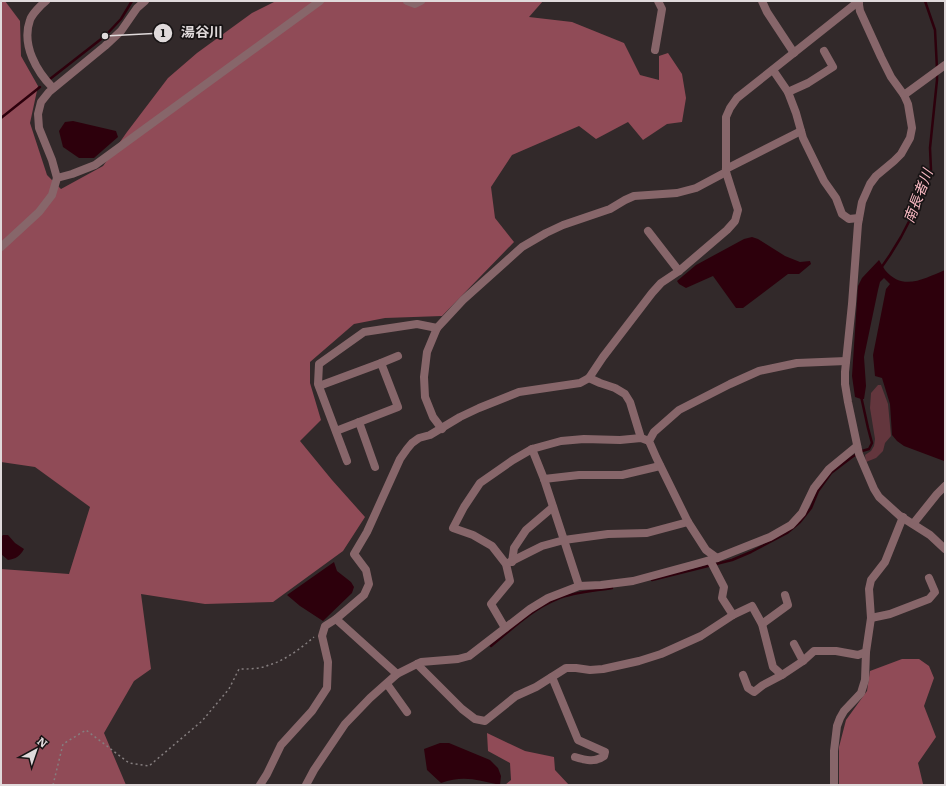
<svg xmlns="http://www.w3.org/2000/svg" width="946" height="786" font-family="Literata,'Noto Sans JP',serif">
	<rect width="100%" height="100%" fill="#32292a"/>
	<path fill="#63363d" d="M878,385H881L888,404L891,436L885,443L883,451L876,458L866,462L865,455L871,451L874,446L875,439L870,408L871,393Z"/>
	<g fill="#904b57">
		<path d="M1,1H5L20,21L21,56L38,86L30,123L47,175L61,189L103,166L127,132L168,78L197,53L252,13L276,1H543L529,17L572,22L624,43L640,75L659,80V56L668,53L682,74L686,98L682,122L667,124L643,140L628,122L596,139L579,126L512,155L491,187L495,218L514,242L442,316L385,318L354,324L310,362V383L321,420L300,441L332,480L365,517L343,551L273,602L205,604L141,594L151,669L134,681L104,733L126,785H1V569L69,574L90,507L35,467L1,462Z"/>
		<path d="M902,659H919L929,666L934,678L924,706L936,737L918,763L923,784L933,785H839V747L846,720L867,691L870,671Z"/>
		<path d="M487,733L525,751L554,757L555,770L569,785H505L511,780L510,763L488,751Z"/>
	</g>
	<g fill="#2d000c">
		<path d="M73,121L116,131L118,137L94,158H79L63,147L59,131L65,122Z"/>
		<path d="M752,237L758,239L785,256L800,262L810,261L811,264L799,274H788L743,308H736L713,276L686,288L679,284L677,281L696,265L744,239Z"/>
		<path d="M879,260C881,263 883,267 885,270C903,292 925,278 945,270L944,461L904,446L897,441L892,435L890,404L882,378L875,376L873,355L886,289L890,284L884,278L880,282L878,290L864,357L866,386L864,399H861L855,397L852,376L858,286L862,278Z"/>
		<path d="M3,535H8L15,543L24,549C20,556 16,559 8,560L1,554V537Z"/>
		<path d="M334,562L337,571L351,582L354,587L352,593L323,621L300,606L287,595Z"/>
		<path d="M440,743H449L490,760L498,768L501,776L500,785C477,780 464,775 441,783L427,770L424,749Z"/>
	</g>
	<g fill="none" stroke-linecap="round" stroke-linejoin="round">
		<g stroke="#2d000c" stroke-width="2.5">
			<path d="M925,1L935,30L937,69"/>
			<path d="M50,79L105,36L121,19L132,1"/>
			<path d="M1,118L40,87"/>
			<path d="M881,268L890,255L901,237L916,208L924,185L931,170L930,148L937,80V74"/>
			<path d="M652,580L732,560L751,552L787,533L800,522L811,508L818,491L831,473L852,457L862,451L869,449L872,443L868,428L861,396"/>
			<path d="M491,646C512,629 532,609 557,599C574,592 594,591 612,588"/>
		</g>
		<path stroke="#857e7f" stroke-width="1.5" stroke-dasharray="2 3" stroke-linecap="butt" d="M53,785L63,744L86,730L129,763L149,766L202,721L229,689L239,669C249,669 260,669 269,665C286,660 301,648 314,637"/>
		<g stroke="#87666a" stroke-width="8">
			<path d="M46,1C41,5 32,14 30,20C21,45 37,72 53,88"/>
			<path d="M407,1L415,4L421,1"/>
			<path d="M762,1L767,12L794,53"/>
			<path d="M859,1V5L860,11L881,57L891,77L904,95L908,104L912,128L910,138L901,154L894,161L876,176L870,184L862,202L858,224L852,304L845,372V384L848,402L859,454L874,489L879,497L900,516L930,535L945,549"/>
			<path d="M655,50L662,9L658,1"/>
			<path d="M773,70L788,92L796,113L803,138L824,181L836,198L842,214L849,219L859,218"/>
			<path d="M788,92L808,83L833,67L824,51"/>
			<path d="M904,95L945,65"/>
			<path d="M726,169L801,131"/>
			<path d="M57,178L72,174L95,165L320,1"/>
			<path d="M648,231L679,271"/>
			<path d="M1,247L39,212L52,195L57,178L52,160L39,128L38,114L41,102L49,92L105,46L121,31L137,8L145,1"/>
			<path d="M381,363L398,356"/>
			<path d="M589,378L600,383L615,388L625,394L630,402L641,438"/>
			<path d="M319,386L381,363L398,407L336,431"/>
			<path d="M359,422L375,467"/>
			<path d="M442,429L433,417L425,397L424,377L427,352L437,328L463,300L522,247L546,233L563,225L610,209L625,200L634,196L677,193L696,188L726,172"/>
			<path d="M532,449L544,479L579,586"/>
			<path d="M347,461L318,384L319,364L364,332L417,324L437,328"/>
			<path d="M544,479L579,475H622L660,466"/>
			<path d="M913,524L937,494L945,486"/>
			<path d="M717,558L706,550L688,522L656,457L649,441L654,432L679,410L730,384L759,371L797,363L846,361"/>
			<path d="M710,560L724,587L722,598L733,615L752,606L762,624L773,667L782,675L803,661L814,651H836L858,655L866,652L871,618L869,589L871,580L885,562L903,517"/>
			<path d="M512,562L514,548L526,530L553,507"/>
			<path d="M506,564L542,546L564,540L608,534L647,533L688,522"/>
			<path d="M871,618L890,614L929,599L935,592L929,578"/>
			<path d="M762,624L788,605L785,595"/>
			<path d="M505,628L491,604L510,581L506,564L492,546L473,535L453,528L464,507L480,483L513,460L532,449L561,441L584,439L620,440L641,438L649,441"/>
			<path d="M794,644L803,661"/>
			<path d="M417,664L462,709L475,719L485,721L516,696L536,687L566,668H576L590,670L603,669L639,661L661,654L701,636L733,615"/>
			<path d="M397,674L336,619L364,595L369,584L366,570L354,554L367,532L400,459L407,449L412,443L419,438L430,435L460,417L479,408L519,392L580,383L589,378L603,357L652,293L661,283L679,271L727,230L735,221L738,210L726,172V117L730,108L737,98L859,1"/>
			<path d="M743,675L748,688L754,692L763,685L782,675"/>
			<path d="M552,677L578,740L605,752L604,756C595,763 585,760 575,757"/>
			<path d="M387,684L407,712"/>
			<path d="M260,785L267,774L281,745L312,711L327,688L328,662L322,636L325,626L336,619"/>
			<path d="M306,785L314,770L345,724L370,698L397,674L421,662L458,659L469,656L530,609L548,598L579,586L601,585L633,581L692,565L717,558L770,537L791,525L802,513L814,488L829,469L857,446"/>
			<path d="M834,785V751L837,726L840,718L844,711L861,693L865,680L866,652"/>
		</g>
	</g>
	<g text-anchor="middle" stroke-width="3.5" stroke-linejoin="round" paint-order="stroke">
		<g font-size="14" font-style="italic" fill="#fbbbc4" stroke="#171314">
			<text transform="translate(918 196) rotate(-69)" y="5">南長者川</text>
		</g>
	</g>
	<path fill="none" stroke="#e0dadb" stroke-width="1.5" d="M105 36L163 33"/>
	<g fill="#e0dadb" stroke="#171314" stroke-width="1.5">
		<circle cx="105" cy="36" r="4"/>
		<circle cx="163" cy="33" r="10"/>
	</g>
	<g font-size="12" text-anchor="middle" font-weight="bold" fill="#111">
		<text x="163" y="37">1</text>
	</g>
	<g font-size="14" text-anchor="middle" font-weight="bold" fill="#e0dadb" stroke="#171314" stroke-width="3.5" stroke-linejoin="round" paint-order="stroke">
		<text x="202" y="37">湯谷川</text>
	</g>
	<rect width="946" height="786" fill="none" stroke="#e0dadb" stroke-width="4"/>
	<g transform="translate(36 750) rotate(40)" stroke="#171314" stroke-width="3" paint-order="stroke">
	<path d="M0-3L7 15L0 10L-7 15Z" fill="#e0dadb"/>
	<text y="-6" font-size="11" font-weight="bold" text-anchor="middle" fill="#e0dadb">N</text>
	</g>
</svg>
